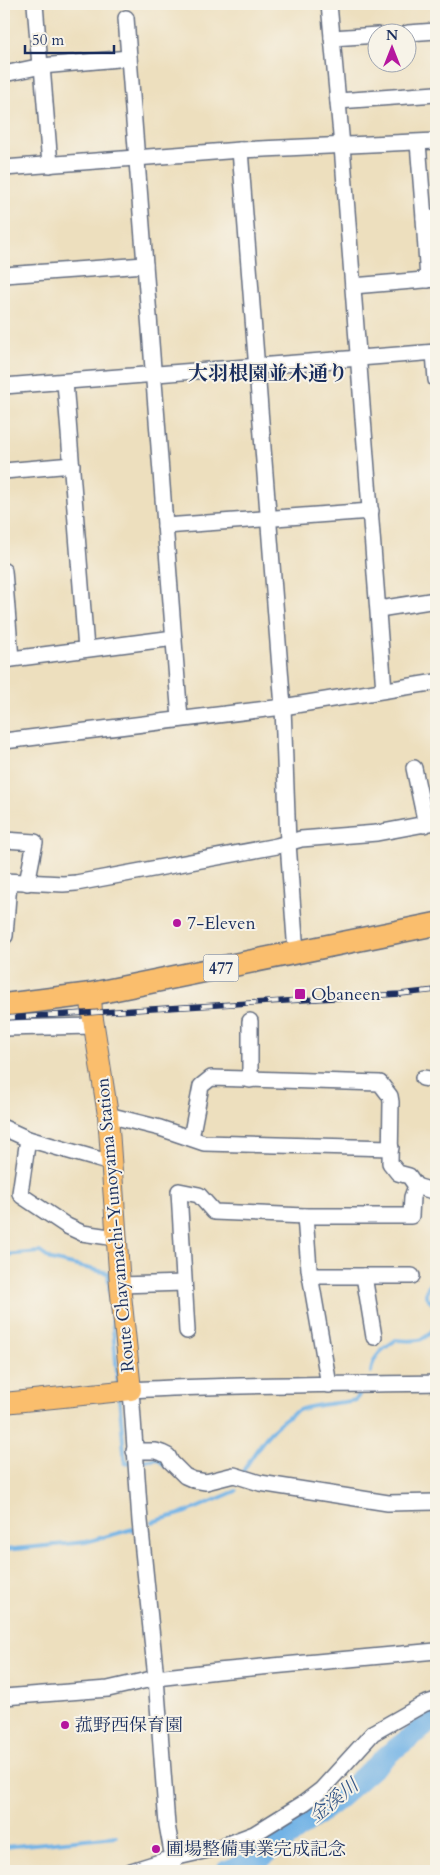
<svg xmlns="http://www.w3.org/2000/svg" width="440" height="1875" font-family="Cardo,'Noto Serif JP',serif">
	<rect width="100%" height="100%" fill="#f7f3e8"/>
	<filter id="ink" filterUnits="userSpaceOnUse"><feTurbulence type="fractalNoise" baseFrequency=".02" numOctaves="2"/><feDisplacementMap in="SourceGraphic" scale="10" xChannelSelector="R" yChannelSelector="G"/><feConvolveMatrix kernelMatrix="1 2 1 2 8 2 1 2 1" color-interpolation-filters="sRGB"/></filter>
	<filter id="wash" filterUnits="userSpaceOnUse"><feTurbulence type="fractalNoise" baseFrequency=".0096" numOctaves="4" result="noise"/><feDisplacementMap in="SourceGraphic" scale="20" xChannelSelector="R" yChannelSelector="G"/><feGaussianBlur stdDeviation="1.12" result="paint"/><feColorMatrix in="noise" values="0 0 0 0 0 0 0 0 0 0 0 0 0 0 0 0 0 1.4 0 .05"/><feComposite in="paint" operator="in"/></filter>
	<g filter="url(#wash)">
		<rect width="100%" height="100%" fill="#eddfbe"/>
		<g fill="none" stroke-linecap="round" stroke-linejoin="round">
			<g stroke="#72b3e6" stroke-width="4">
				<path d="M4,1255L40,1252L51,1260L108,1273L118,1384"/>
				<path d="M436,1278L433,1279L426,1291V1296L436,1308"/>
				<path d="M371,1372C373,1355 383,1349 396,1340C416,1341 424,1344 436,1325"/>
				<path d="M119,1396L125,1463L133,1462"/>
				<path d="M140,1461L158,1459L165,1466"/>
				<path d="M242,1473C256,1450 273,1422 299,1410C310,1405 342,1403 356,1400L359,1395"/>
				<path d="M152,1522L187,1512L236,1491"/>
				<path d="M4,1550L86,1542L133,1529"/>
				<path d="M4,1847L116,1836"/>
			</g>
			<path stroke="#72b3e6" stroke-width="21" d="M226,1871L260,1859L332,1804L391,1752L428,1724L436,1720"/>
		</g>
	</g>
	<g filter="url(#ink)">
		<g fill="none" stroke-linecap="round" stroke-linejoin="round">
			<defs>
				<g id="minor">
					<path d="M35,4L40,66"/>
					<path d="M329,4L342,146L384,690"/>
					<path d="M126,18L180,719"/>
					<path d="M408,33L436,31"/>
					<path d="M332,38L378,35"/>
					<path d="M42,66L50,165"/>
					<path d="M4,74L42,66L129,58"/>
					<path d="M338,101L436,94"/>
					<path d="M418,143L424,218"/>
					<path d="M240,150L283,707L288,843L296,953"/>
					<path d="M4,168L240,150L436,141"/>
					<path d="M4,275L145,265"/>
					<path d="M428,280L424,218L436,217"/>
					<path d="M353,286L436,279"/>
					<path d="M434,352L436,380"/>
					<path d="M65,382L86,649"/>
					<path d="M4,386L436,352"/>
					<path d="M4,471L72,465"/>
					<path d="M165,526L371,511"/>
					<path d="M4,571L11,659"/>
					<path d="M379,609L436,600"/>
					<path d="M4,660L174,638"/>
					<path d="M4,741L283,707L436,682"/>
					<path d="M414,768L424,815V825"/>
					<path d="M4,840L35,842L27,883"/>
					<path d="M4,881L63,884L76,883L277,846L301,839L377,833L436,822"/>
					<path d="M5,936L9,882"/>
					<path d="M4,1028L94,1026"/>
					<path d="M423,1078L436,1080"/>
					<path d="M250,1080V1021"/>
					<path d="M108,1115L160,1128L204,1143L391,1148"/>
					<path d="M4,1128L28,1139L111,1163"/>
					<path d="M28,1139L20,1193L22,1196L67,1226L82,1233L116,1238"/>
					<path d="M416,1186L436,1192"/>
					<path d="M305,1216L309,1269L329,1385"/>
					<path d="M310,1276H412"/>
					<path d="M364,1276L374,1337"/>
					<path d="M120,1285L184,1283"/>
					<path d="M187,1331L179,1191L199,1195L214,1212L305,1216H411L412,1197L416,1186L409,1176L398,1173L390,1163L391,1102L390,1096L380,1083L211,1078L201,1086L191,1138"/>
					<path d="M134,1451H156L162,1453L168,1456L171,1462L185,1476L194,1480L206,1482L234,1475L260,1483L388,1503L436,1502"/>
					<path d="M4,1697L108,1689L156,1678L218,1671L436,1651"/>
					<path d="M131,1871L173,1858L217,1848L254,1834L304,1803L321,1790L373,1733L424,1704L436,1700"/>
					<path d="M173,1871V1858L167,1825L156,1678L140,1521L131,1390C232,1384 334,1385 436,1383"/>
				</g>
				<path id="major" d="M4,1403L131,1390L120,1285L108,1115L92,1013L91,994"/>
				<path id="highway" d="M4,1005L91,994L436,924"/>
			</defs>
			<use href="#minor" stroke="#646d80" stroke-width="18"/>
			<use href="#major" stroke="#646d80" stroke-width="22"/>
			<use href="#highway" stroke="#646d80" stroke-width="25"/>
			<use href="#minor" stroke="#fff" stroke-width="15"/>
			<use href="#major" stroke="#fabe6d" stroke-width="20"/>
			<use href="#highway" stroke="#fabe6d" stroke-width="22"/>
			<defs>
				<path id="rail" d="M4,1018L400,994L436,990"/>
			</defs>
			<use href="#rail" stroke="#1b2f5e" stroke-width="5.5"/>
			<use href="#rail" stroke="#f7f3e8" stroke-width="4" stroke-dasharray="11" stroke-linecap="butt"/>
		</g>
	</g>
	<g fill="#b5179e" stroke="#f7f3e8" stroke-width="2">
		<circle cx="177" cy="923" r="5"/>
		<rect x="294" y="988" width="12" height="12" rx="2.5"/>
		<circle cx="65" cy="1725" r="5"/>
		<circle cx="156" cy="1849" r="5"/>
	</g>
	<g text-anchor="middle" stroke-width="4" stroke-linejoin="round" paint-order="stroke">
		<rect fill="#f7f3e8" stroke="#5d6a87" stroke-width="1" x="203.5" y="954.5" width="35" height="27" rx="4"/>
		<g font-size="16" font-weight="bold" fill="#1b2f5e">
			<text x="221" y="974">477</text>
		</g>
		<g font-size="18" fill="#1b2f5e" stroke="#f7f3e8" text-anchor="start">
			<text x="187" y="929">7-Eleven</text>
			<text x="311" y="1000">Obaneen</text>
			<text x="75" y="1731">菰野西保育園</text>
			<text x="166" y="1855">圃場整備事業完成記念</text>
		</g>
		<g font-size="18" fill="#1b2f5e" stroke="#f7f3e8">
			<text transform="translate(115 1225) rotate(-95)" y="6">Route Chayamachi-Yunoyama Station</text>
		</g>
		<g font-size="19" font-style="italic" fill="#355787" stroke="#f7f3e8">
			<text transform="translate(333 1800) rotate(-39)" y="7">金溪川</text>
		</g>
		<g font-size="20" font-weight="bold" fill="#1b2f5e" stroke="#f7f3e8">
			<text x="268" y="380">大羽根園並木通り</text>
		</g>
	</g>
	<rect width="440" height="1875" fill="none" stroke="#f7f3e8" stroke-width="20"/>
	<g transform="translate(392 48)"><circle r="24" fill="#f7f3e8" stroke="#9fa5b1"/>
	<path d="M0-4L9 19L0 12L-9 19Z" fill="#b5179e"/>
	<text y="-8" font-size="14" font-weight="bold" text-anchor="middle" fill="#1b2f5e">N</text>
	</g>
	<path d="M25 45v8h89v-8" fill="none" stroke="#1b2f5e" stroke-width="2.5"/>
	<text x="32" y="45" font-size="15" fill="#1b2f5e" stroke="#f7f3e8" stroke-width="4" paint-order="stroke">50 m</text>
</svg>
